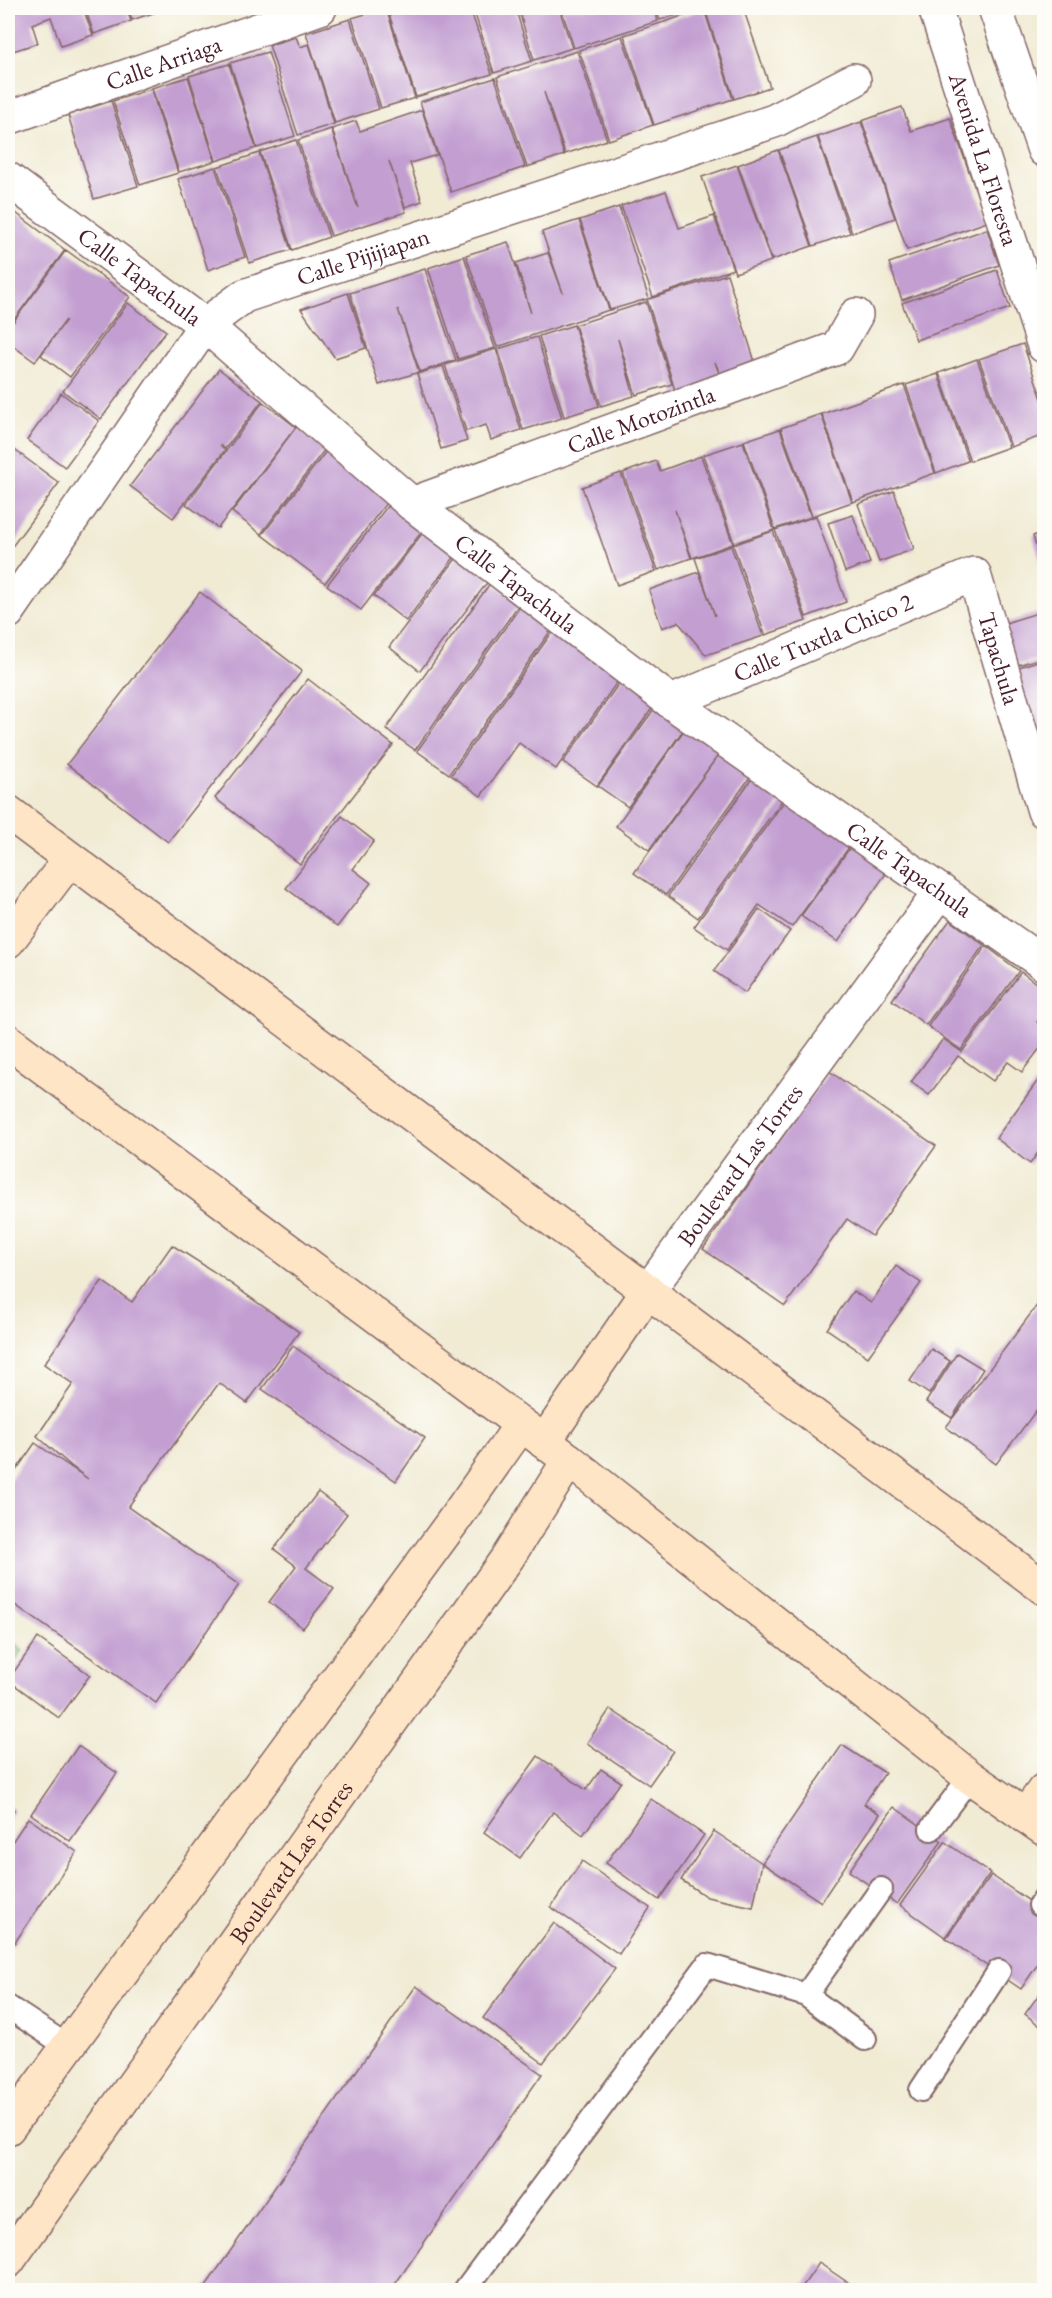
<svg xmlns="http://www.w3.org/2000/svg" width="1052" height="2298" font-family="'EB Garamond',serif">
	<rect width="100%" height="100%" fill="#fdfcf7"/>
	<filter id="ink" filterUnits="userSpaceOnUse"><feTurbulence type="fractalNoise" baseFrequency=".0167" numOctaves="2"/><feDisplacementMap in="SourceGraphic" scale="12" xChannelSelector="R" yChannelSelector="G"/><feConvolveMatrix kernelMatrix="1 2 1 2 8 2 1 2 1" color-interpolation-filters="sRGB"/></filter>
	<filter id="wash" filterUnits="userSpaceOnUse"><feTurbulence type="fractalNoise" baseFrequency=".008" numOctaves="4" result="noise"/><feDisplacementMap in="SourceGraphic" scale="24" xChannelSelector="R" yChannelSelector="G"/><feGaussianBlur stdDeviation="1.35" result="paint"/><feColorMatrix in="noise" values="0 0 0 0 0 0 0 0 0 0 0 0 0 0 0 0 0 1.4 0 .05"/><feComposite in="paint" operator="in"/></filter>
	<g filter="url(#wash)">
		<rect width="100%" height="100%" fill="#f1ebd4"/>
		<path fill="#97da93" stroke="#707c5f" stroke-width="1.5" d="M8,1639L23,1650L8,1672Z"/>
		<g id="blocks">
			<g fill="#c29ed1">
				<path d="M8,8H83L93,35L61,46L51,17L32,24L38,43L13,51L8,37Z"/>
				<path d="M85,8H126L131,21L94,34Z"/>
				<path d="M128,8H168L132,20Z"/>
				<path d="M386,8L415,98L381,108L352,18Z"/>
				<path d="M387,8H470L492,74L416,97Z"/>
				<path d="M473,8H515L532,61L494,73Z"/>
				<path d="M518,8H559L572,48L534,60Z"/>
				<path d="M561,8H654L658,21L574,48Z"/>
				<path d="M655,8H699L660,20Z"/>
				<path d="M708,8H743L770,87L734,99L705,9Z"/>
				<path d="M704,9L733,99L654,125L624,35Z"/>
				<path d="M350,19L379,109L335,123L306,33Z"/>
				<path d="M622,36L653,125L609,140L579,50Z"/>
				<path d="M296,37L300,47L309,44L334,124L298,135L269,45Z"/>
				<path d="M577,51L607,140L565,154L544,92L564,155L527,167L497,77Z"/>
				<path d="M268,52L295,136L257,148L230,63Z"/>
				<path d="M229,64L256,148L216,161L189,76Z"/>
				<path d="M188,77L215,161L179,172L152,88Z"/>
				<path d="M495,78L525,167L451,192L420,102Z"/>
				<path d="M151,89L178,173L140,185L113,101Z"/>
				<path d="M111,101L138,186L94,199L68,115Z"/>
				<path d="M902,107L911,131L950,118L987,222L907,250L862,121Z"/>
				<path d="M422,110L437,155L410,163L422,201L405,207L389,161L406,212L331,236L298,140L331,129L358,208L332,129L356,121L360,131Z"/>
				<path d="M861,122L895,218L852,233L818,137Z"/>
				<path d="M817,137L850,233L813,246L779,150Z"/>
				<path d="M296,140L329,237L292,250L260,152Z"/>
				<path d="M778,150L812,246L772,260L738,165Z"/>
				<path d="M259,153L291,250L249,263L217,167Z"/>
				<path d="M737,165L771,261L735,273L702,177Z"/>
				<path d="M215,167L245,257L208,270L178,179Z"/>
				<path d="M666,191L679,228L714,216L733,269L653,297L621,206Z"/>
				<path d="M8,207L65,250L8,328Z"/>
				<path d="M619,207L649,299L727,274L756,365L721,376L715,362L722,383L677,397L647,299L610,310L580,220Z"/>
				<path d="M579,220L609,310L497,347L466,255L508,242L531,313L516,263L548,253L563,293L542,232Z"/>
				<path d="M987,229L999,265L902,300L889,263Z"/>
				<path d="M66,250L130,297L70,377L41,355L66,320L35,362L8,342V329Z"/>
				<path d="M464,256L495,348L458,359L428,268Z"/>
				<path d="M425,269L456,360L420,372L398,309L419,372L379,385L350,293Z"/>
				<path d="M997,270L1010,308L916,340L902,303Z"/>
				<path d="M348,293L366,348L335,358L301,309Z"/>
				<path d="M646,302L672,384L636,395L618,339L634,396L601,406L575,325Z"/>
				<path d="M128,303L166,331L101,419L63,391Z"/>
				<path d="M574,325L599,406L564,417L539,336Z"/>
				<path d="M537,337L562,418L523,430L498,349Z"/>
				<path d="M1023,344L1044,405V435L1011,447L979,359Z"/>
				<path d="M496,349L521,430L491,440L486,425L466,431L445,365Z"/>
				<path d="M977,359L1009,447L970,461L939,373Z"/>
				<path d="M443,366L467,441L441,449L417,374Z"/>
				<path d="M219,369L262,401L225,449L220,445L225,450L173,518L130,486Z"/>
				<path d="M938,374L968,461L936,473L906,385Z"/>
				<path d="M904,385L935,473L853,502L822,414Z"/>
				<path d="M61,393L99,421L65,467L27,440Z"/>
				<path d="M263,402L296,427L218,528L186,504Z"/>
				<path d="M821,414L852,502L812,516L781,428Z"/>
				<path d="M296,427L325,449L261,534L232,512Z"/>
				<path d="M780,429L811,517L775,529L744,441Z"/>
				<path d="M743,442L774,530L734,543L703,455Z"/>
				<path d="M8,445L59,483L8,552Z"/>
				<path d="M327,450L390,498L325,583L262,535Z"/>
				<path d="M701,456L733,544L692,558L675,510L691,558L658,570L623,473L656,461L660,471Z"/>
				<path d="M621,473L656,571L617,585L582,487Z"/>
				<path d="M894,491L914,549L879,562L858,504Z"/>
				<path d="M392,500L427,525L361,610L327,585Z"/>
				<path d="M853,515L870,563L845,572L828,523Z"/>
				<path d="M816,516L846,602L806,617L775,530Z"/>
				<path d="M428,526L459,551L406,621L374,596Z"/>
				<path d="M773,531L806,621L765,635L733,545Z"/>
				<path d="M1044,532V573L1033,536Z"/>
				<path d="M731,546L763,636L706,655L678,622L662,628L649,590L699,572L715,616L695,558Z"/>
				<path d="M461,552L493,575L420,671L389,647Z"/>
				<path d="M491,582L520,603L415,750L386,729Z"/>
				<path d="M200,592L302,671L168,842L67,764Z"/>
				<path d="M522,604L554,626L449,774L417,751Z"/>
				<path d="M1044,611V657L1015,666L1002,624Z"/>
				<path d="M555,628L622,675L556,769L519,743L481,796L451,775Z"/>
				<path d="M1044,659V744L1040,745L1016,668Z"/>
				<path d="M624,676L658,700L597,786L563,762Z"/>
				<path d="M308,679L393,745L300,864L215,798Z"/>
				<path d="M660,701L689,722L628,807L598,786Z"/>
				<path d="M690,722L756,769L666,895L634,873L722,750L649,850L616,826Z"/>
				<path d="M758,770L788,792L698,918L668,896Z"/>
				<path d="M790,793L855,839L792,927L759,905L727,950L694,927Z"/>
				<path d="M342,816L374,841L353,869L371,883L337,927L286,888Z"/>
				<path d="M856,839L892,865L838,942L801,916Z"/>
				<path d="M759,909L790,931L745,993L714,971Z"/>
				<path d="M950,920L984,945L926,1025L892,1000Z"/>
				<path d="M986,946L1019,971L961,1050L928,1026Z"/>
				<path d="M1021,972L1044,989V1011L1037,1022L1044,1027V1043L1022,1072L1008,1062L993,1081L958,1056L929,1095L911,1082L943,1039L962,1052Z"/>
				<path d="M829,1071L936,1146L872,1236L847,1219L785,1306L703,1249Z"/>
				<path d="M1044,1072V1144L1030,1164L996,1138Z"/>
				<path d="M172,1245L213,1271L299,1332L247,1403L219,1383L128,1507L239,1585L156,1703L8,1600V1482L35,1443L88,1479L71,1466L37,1436L73,1384L44,1364L102,1281L132,1302Z"/>
				<path d="M896,1266L921,1283L868,1357L827,1329L853,1291L871,1303Z"/>
				<path d="M1044,1296V1400L996,1464L946,1427Z"/>
				<path d="M293,1346L425,1438L396,1481L262,1389Z"/>
				<path d="M931,1349L950,1361L929,1394L910,1381Z"/>
				<path d="M957,1353L983,1369L952,1418L926,1402Z"/>
				<path d="M318,1492L347,1514L306,1568L334,1589L303,1628L269,1602L296,1566L274,1549Z"/>
				<path d="M38,1638L90,1675L59,1718L8,1680Z"/>
				<path d="M610,1709L673,1751L649,1785L587,1743Z"/>
				<path d="M842,1745L885,1773L864,1804L880,1814L821,1902L762,1863Z"/>
				<path d="M78,1746L117,1773L70,1841L31,1814Z"/>
				<path d="M538,1756L586,1790L601,1769L621,1782L583,1835L553,1812L520,1858L484,1832Z"/>
				<path d="M651,1799L704,1835L659,1900L606,1863Z"/>
				<path d="M8,1805L14,1810L8,1819Z"/>
				<path d="M894,1807L942,1841L897,1904L849,1871Z"/>
				<path d="M28,1818L77,1852L11,1948L8,1945V1848Z"/>
				<path d="M714,1831L762,1863L753,1907L707,1897L681,1880Z"/>
				<path d="M945,1842L990,1873L945,1937L900,1905Z"/>
				<path d="M582,1861L650,1908L619,1954L551,1907Z"/>
				<path d="M991,1875L1044,1911V1955L1021,1989L946,1938Z"/>
				<path d="M554,1923L615,1969L543,2063L483,2018Z"/>
				<path d="M416,1986L542,2074L391,2290H203Z"/>
				<path d="M1044,1987V2029L1025,2014Z"/>
				<path d="M819,2263L859,2290H800Z"/>
			</g>
		</g>
	</g>
	<g filter="url(#ink)">
		<use href="#blocks" fill-opacity="0" stroke="#846666" stroke-width="1.5"/>
		<g fill="none" stroke-linecap="round" stroke-linejoin="round">
			<defs>
				<g id="lane">
					<path d="M931,1829L970,1777"/>
					<path d="M1040,1905L1044,1899"/>
					<path d="M806,1995L881,1889"/>
					<path d="M8,2007L67,2046"/>
					<path d="M921,2090L999,1971"/>
					<path d="M465,2290L707,1965L806,1995L865,2039"/>
				</g>
				<g id="street">
					<path id="s1" d="M935,8L1044,346"/>
					<path d="M995,8L1044,150"/>
					<path id="s2" d="M8,118L320,8"/>
					<path id="s3" d="M8,179L205,325L412,504L671,702L1044,964"/>
					<path id="s4" d="M412,504L837,348L856,315"/>
					<path id="s5" d="M8,612L205,325L244,296L774,121L854,80"/>
					<path id="s6" d="M671,702L974,574L1044,811"/>
					<path id="s7" d="M648,1291L941,891"/>
				</g>
				<g id="secondary">
					<path d="M8,812L1044,1588"/>
					<path d="M8,941L70,859"/>
					<path d="M8,1041L569,1460L970,1777L1044,1829"/>
					<path d="M544,1442L648,1291"/>
					<path d="M1025,1816L1044,1790"/>
					<path d="M8,2128L454,1520L521,1425"/>
					<path id="s8" d="M8,2261L508,1557L569,1460"/>
				</g>
			</defs>
			<use href="#lane" stroke="#846666" stroke-width="26"/>
			<use href="#street" stroke="#846666" stroke-width="36"/>
			<use href="#secondary" stroke="#846666" stroke-width="36"/>
			<use href="#lane" stroke="#fff" stroke-width="22"/>
			<use href="#street" stroke="#fff" stroke-width="33"/>
			<use href="#secondary" stroke="#fee5c5" stroke-width="33"/>
		</g>
	</g>
	<g text-anchor="middle" stroke-width="4.5" stroke-linejoin="round" paint-order="stroke">
		<g font-size="24" fill="#4a1f2b" stroke="#fdfcf7">
			<text dy="8" stroke="none"><textPath href="#s2" startOffset="165">Calle Arriaga</textPath></text>
			<text dy="8" stroke="none"><textPath href="#s1" startOffset="159">Avenida La Floresta</textPath></text>
			<text dy="8" stroke="none"><textPath href="#s5" startOffset="522">Calle Pijijiapan</textPath></text>
			<text dy="8" stroke="none"><textPath href="#s3" startOffset="164">Calle Tapachula</textPath></text>
			<text dy="8" stroke="none"><textPath href="#s4" startOffset="244">Calle Motozintla</textPath></text>
			<text dy="8" stroke="none"><textPath href="#s3" startOffset="650">Calle Tapachula</textPath></text>
			<text dy="8" stroke="none"><textPath href="#s6" startOffset="165">Calle Tuxtla Chico 2</textPath></text>
			<text dy="8" stroke="none"><textPath href="#s6" startOffset="417">Tapachula</textPath></text>
			<text dy="8" stroke="none"><textPath href="#s3" startOffset="1136">Calle Tapachula</textPath></text>
			<text dy="8" stroke="none"><textPath href="#s7" startOffset="156">Boulevard Las Torres</textPath></text>
			<text dy="8" stroke="none"><textPath href="#s8" startOffset="489">Boulevard Las Torres</textPath></text>
		</g>
	</g>
	<rect width="1052" height="2298" fill="none" stroke="#fdfcf7" stroke-width="30"/>
</svg>
